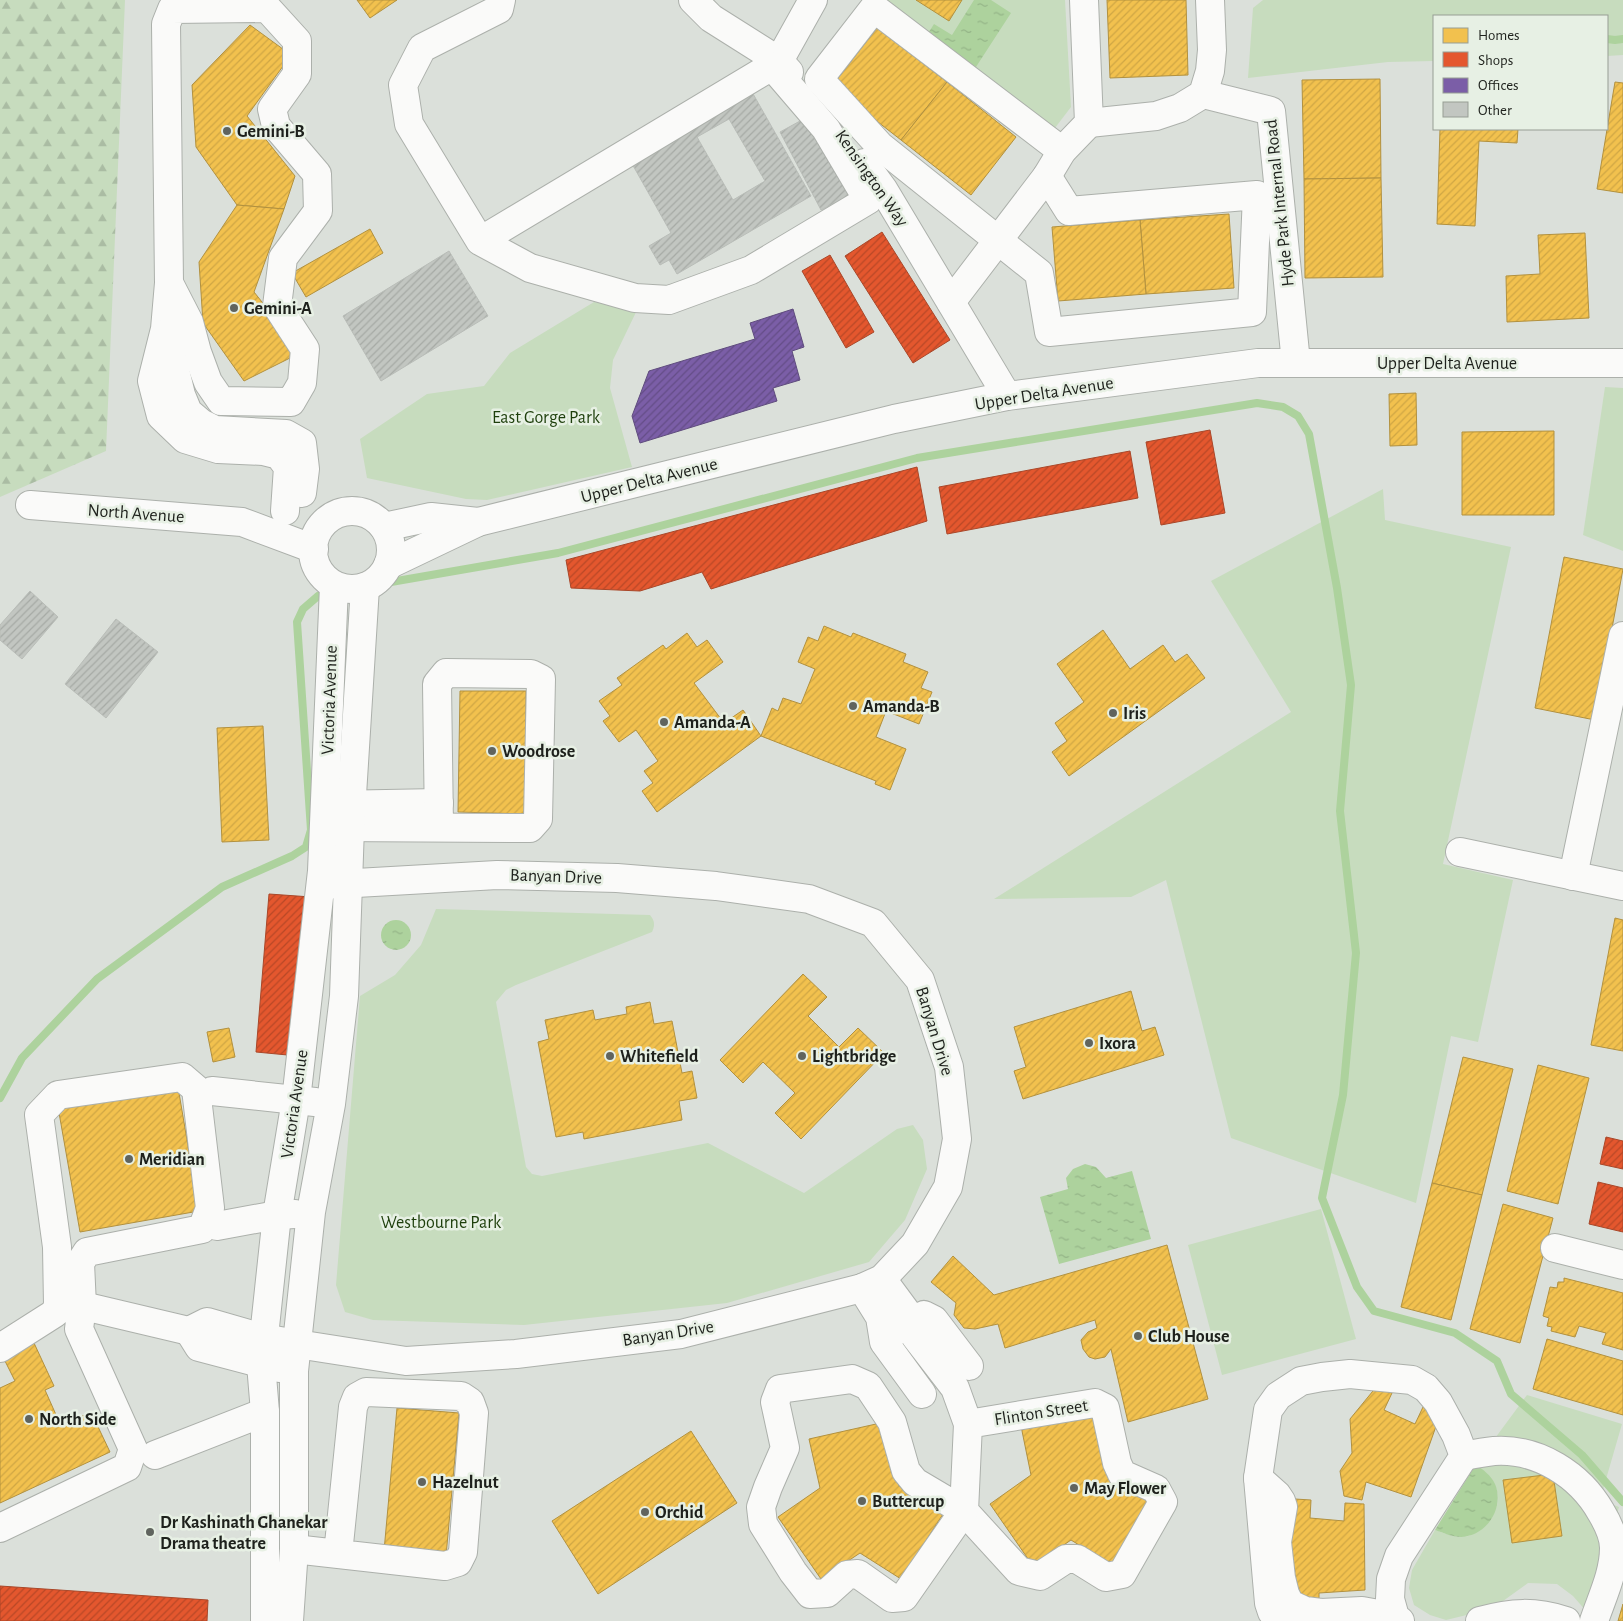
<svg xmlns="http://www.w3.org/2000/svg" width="1623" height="1621" font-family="'Alegreya Sans',sans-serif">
	<defs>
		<pattern id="forest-firs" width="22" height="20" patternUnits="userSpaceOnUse" patternTransform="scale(1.25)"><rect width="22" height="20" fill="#c7dcbe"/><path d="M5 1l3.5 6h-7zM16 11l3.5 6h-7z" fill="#aabca3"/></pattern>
		<pattern id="water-ripples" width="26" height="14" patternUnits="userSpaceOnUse" patternTransform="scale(1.25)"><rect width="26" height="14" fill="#add29d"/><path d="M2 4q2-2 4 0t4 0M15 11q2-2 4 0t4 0" fill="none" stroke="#94b487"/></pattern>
		<pattern id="homes-hatch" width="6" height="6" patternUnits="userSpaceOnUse" patternTransform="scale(1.25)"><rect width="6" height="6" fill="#f2c14e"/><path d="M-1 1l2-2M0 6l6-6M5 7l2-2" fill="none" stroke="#cfa644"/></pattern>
		<pattern id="shops-hatch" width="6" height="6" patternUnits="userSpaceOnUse" patternTransform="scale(1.25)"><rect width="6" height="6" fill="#e4572e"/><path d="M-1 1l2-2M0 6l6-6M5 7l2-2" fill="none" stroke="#b84826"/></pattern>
		<pattern id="offices-hatch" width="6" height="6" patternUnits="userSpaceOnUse" patternTransform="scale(1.25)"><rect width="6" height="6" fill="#7b5ea7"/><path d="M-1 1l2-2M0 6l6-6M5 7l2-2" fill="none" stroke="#644d87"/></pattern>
		<pattern id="building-hatch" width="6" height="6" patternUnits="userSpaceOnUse" patternTransform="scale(1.25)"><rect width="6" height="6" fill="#c2c6c1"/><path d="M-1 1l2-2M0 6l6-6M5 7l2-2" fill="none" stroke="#a6aaa5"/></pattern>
	</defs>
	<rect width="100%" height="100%" fill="#dbe0da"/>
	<g fill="#c7dcbe">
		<path d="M863,0H1065L1071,107L1042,145Z"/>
		<path d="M1263,0H1623V55L1607,56V16H1434V61L1388,62L1248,78L1253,8Z"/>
		<path d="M594,302L638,308L613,360L610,388L632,467L487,500L466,499L367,478L360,439L427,394L484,386L510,353Z"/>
		<path d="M1605,387L1623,388V551L1583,535Z"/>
		<path d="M1383,489L1385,520L1511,547L1443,864L1513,880L1478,1042L1451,1036L1416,1203L1231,1138L1166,880L1131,897L994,899L1291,712L1211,581Z"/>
		<path d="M436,909L650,915C655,921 655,925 652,932L516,985L506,990L496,1002L526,1167L532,1174L542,1176L708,1143L804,1193L897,1129L913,1125L923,1140L927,1169L905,1220L869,1262L727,1303L524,1325L373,1320L345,1312L336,1285L360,996L395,975L421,945Z"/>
		<path d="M1321,1209L1356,1339L1222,1375L1188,1245Z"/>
		<path d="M1527,1395L1622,1424L1600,1500L1619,1507L1587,1612L1573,1596L1557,1584L1528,1583L1503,1601L1479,1612L1446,1620L1430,1615L1414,1605L1409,1588L1412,1570L1435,1530C1447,1534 1461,1541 1473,1534C1478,1532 1483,1524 1486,1520C1489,1516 1495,1512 1496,1508C1504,1490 1488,1474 1476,1464Z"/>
	</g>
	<path fill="url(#forest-firs)" d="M0,0H125L106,451L0,497Z"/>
	<g fill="url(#water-ripples)">
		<path d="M974,0H991L1011,13L974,70L925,38L934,24L952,35Z"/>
		<circle cx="396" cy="935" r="15"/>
		<path d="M1085,1164L1096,1167L1106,1178L1132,1171L1151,1239L1059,1264L1040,1197L1068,1189L1066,1178L1073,1169Z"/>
		<path d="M1476,1464C1483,1470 1491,1475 1495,1484C1505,1507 1487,1536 1461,1537C1452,1537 1444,1533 1435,1530Z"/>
	</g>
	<g fill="url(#homes-hatch)" stroke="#b2913f">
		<path d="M357,0H397L370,18Z"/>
		<path d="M916,0H962L949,21Z"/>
		<path d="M1107,0H1186L1188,75L1110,78Z"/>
		<path d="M250,25L291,55L247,116L295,176L284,209L237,205L196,147L192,85Z"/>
		<path d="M877,28L947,82L901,140L832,86Z"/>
		<path d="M1380,79L1381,178L1304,179L1302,80Z"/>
		<path d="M947,82L1016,137L971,195L901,140Z"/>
		<path d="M1615,82L1623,83V193L1597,189Z"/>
		<path d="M1440,129H1518L1517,143L1479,141L1475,226L1437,224Z"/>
		<path d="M1381,178L1383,277L1305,278L1304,179Z"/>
		<path d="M237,205L284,209L254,292L302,352L244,381L203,323L199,262Z"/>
		<path d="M1229,214L1234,288L1146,294L1140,220Z"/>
		<path d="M1140,220L1146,294L1058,301L1052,227Z"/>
		<path d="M370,229L383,253L306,297L292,273Z"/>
		<path d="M1585,233L1589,318L1507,322L1506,276L1540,274L1538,235Z"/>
		<path d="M1416,393L1417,445L1390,446L1389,394Z"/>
		<path d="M1554,431V515H1462V432Z"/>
		<path d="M1564,557L1623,569L1595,720L1535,708Z"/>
		<path d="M824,626L851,637L853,633L906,654L903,662L928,672L921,688L932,692L919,724L886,711L876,737L906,749L890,790L875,784L876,781L761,736L772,708L778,711L783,698L801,704L815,669L798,662L808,637L818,641Z"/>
		<path d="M1103,630L1130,669L1163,645L1175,662L1187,654L1205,678L1069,776L1052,752L1067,741L1055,723L1084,702L1057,664Z"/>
		<path d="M687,633L697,647L707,640L723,662L694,683L724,723L743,710L761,736L657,812L642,791L653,783L644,771L658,761L636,730L619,742L603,721L610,716L599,701L622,685L617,678L663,645L666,649Z"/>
		<path d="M460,691H526L525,814L458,812Z"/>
		<path d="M263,726L269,840L222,842L217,728Z"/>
		<path d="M1615,918L1623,920V1051L1591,1045Z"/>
		<path d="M803,974L827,997L808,1016L839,1047L858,1028L884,1053L801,1139L775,1113L795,1093L763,1062L743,1083L720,1060Z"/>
		<path d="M1131,991L1142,1031L1155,1027L1164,1055L1023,1099L1014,1071L1026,1067L1014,1027Z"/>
		<path d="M650,1002L654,1024L672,1021L682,1073L692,1071L697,1098L679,1101L682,1120L584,1139L583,1132L556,1137L538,1042L549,1039L545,1020L593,1010L595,1020L627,1014L626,1007Z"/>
		<path d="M229,1028L235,1057L213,1062L207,1032Z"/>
		<path d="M1463,1057L1513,1069L1482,1195L1432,1183Z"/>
		<path d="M1538,1065L1589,1078L1558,1204L1507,1191Z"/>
		<path d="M178,1087L199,1211L80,1232L58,1107Z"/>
		<path d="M1432,1183L1482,1195L1451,1320L1401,1307Z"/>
		<path d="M1503,1204L1553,1218L1520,1343L1470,1329Z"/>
		<path d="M1167,1245L1208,1399L1128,1422L1111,1349L1105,1357L1095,1359L1089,1357L1083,1349L1081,1340L1088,1332L1097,1328L1095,1320L1005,1348L998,1324L975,1329L964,1328L954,1315L956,1303L931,1282L953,1256L994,1295Z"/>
		<path d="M1564,1278L1623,1293V1350L1602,1344L1606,1333L1579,1326L1575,1337L1551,1331L1552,1327L1547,1326L1549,1318L1543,1316L1550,1287L1557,1288L1558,1282H1564Z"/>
		<path d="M1547,1339L1623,1361V1415L1533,1389Z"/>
		<path d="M34,1343L54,1386L45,1390L61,1426L91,1412L110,1452L0,1503V1388L15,1381L3,1357Z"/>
		<path d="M1377,1386L1392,1393L1384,1410L1415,1424L1423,1407L1440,1415L1411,1497L1366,1482L1362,1500L1344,1496L1340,1471L1352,1453L1350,1419Z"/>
		<path d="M397,1408L459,1413L446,1556L384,1551Z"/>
		<path d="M1097,1409L1154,1501L1113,1566L1071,1540L1033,1566L990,1504L1031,1475L1021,1426Z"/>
		<path d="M885,1422L899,1486L943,1514L901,1579L860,1553L821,1579L778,1517L820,1488L809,1439Z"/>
		<path d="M691,1431L737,1503L598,1594L552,1521Z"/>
		<path d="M1553,1474L1562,1536L1512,1543L1503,1480Z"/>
		<path d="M1295,1499L1311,1500L1310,1518L1344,1521L1345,1503L1364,1504L1365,1590L1319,1593V1603L1290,1592L1295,1571L1282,1539Z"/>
		<path d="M1623,1604V1621H1618Z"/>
	</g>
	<g fill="url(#shops-hatch)" stroke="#a94729">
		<path d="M882,232L950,340L913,363L845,256Z"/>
		<path d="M830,255L874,332L846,348L802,271Z"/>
		<path d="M1210,430L1225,513L1161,525L1146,442Z"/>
		<path d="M1130,451L1138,498L947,534L939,487Z"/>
		<path d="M917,467L927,521L711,589L702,572L640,591L571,588L566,560Z"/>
		<path d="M269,894L311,897L298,1056L256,1052Z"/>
		<path d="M1606,1137L1623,1141V1169L1600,1164Z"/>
		<path d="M1598,1182L1623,1188V1232L1589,1224Z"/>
		<path d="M0,1586L208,1600L207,1621H0Z"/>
	</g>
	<path fill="url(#offices-hatch)" stroke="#5f4c7d" d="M793,309L804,347L792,351L800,380L773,388L777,401L640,443L632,416L649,371L755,339L750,323Z"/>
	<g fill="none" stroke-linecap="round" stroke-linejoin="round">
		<g stroke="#add29d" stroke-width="8">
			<path d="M1607,39L1615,40L1623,39"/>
			<path d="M391,582L558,553L917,458L1257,403L1283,407L1298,416L1309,434L1337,588L1351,685L1340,811L1356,953L1343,1095L1322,1198L1357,1287L1374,1311L1455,1333L1497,1361L1511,1394L1582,1455L1623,1502"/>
			<path d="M0,1098L22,1058L97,979L222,887L292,856L306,847L311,830L297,622L303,609L318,596"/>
		</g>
	</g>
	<g fill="url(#building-hatch)" stroke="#b9bdb8" fill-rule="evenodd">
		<path d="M752,92L811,196L677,274L669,260L660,265L649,246L671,233L631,162ZM729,119L765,181L733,200L697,137Z"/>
		<path d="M811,115L853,194L821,210L780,132Z"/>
		<path d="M449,251L488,316L381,381L343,316Z"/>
		<path d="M30,591L58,617L22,659L0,640V625Z"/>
		<path d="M116,619L158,652L106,718L65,684Z"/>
	</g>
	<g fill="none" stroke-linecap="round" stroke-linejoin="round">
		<defs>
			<g id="minor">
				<path d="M693,0L711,18L779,61L789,72"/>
				<path d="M779,61L813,0"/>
				<path d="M1203,94L1271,111L1296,363"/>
				<path d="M1089,123L1156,116L1180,108L1203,94L1210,71L1212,50L1210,0"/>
				<path d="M864,163L883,189L1007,396"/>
				<path d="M1047,176L1069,211L1257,195L1252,312L1049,332L1039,273L880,146L819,79L874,8L1062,151"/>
				<path d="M480,241L530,268L635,298L669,300L751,270L868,200L826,129L772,66L480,241L409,124L403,85L422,48L499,9L501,0"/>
				<path d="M169,283L189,322L197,352L208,382L221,401L291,402L302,383L305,349L277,306L283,258L318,211L317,174L276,126L272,109L297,74V41L267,8L172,9L166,24L169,283L165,329L152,381L161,416L185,439L218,449L263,451L279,455L288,467L285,511"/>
				<path d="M951,302L1047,176L1062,151L1089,123L1084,0"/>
				<path d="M166,333L181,395L188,412L201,423L215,430L286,434L302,443L305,469L302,493"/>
				<path d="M30,505L242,522L314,549"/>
				<circle cx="352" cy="550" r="39"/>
				<path d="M384,527L431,517L478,522"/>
				<path d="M388,565L478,522L894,419L1007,396L1258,363H1623"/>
				<path d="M333,805L439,803"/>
				<path d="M331,827L530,828L538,819L541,679L531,674L446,673L437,684L439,826"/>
				<path d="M1460,852L1623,886"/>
				<path d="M1573,876L1623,636"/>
				<path d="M212,1091L315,1102"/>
				<path d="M217,1226L277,1215L295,1214"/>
				<path d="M1555,1248L1623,1265"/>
				<path d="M882,1279L913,1321L915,1336L955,1388L968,1424L964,1511L1019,1571L1040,1576L1066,1559H1077L1106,1577L1122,1574L1163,1502L1156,1489L1122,1474L1117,1463L1105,1408L1095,1403L968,1424"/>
				<path d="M862,1288L880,1317L884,1342L922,1394"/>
				<path d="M58,1300L189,1331L207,1322L263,1338L297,1344L406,1361L516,1354L681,1334L862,1288L882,1279L915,1244L948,1187L957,1139L949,1067L920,980L873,923L809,899L716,886L617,878L497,875L321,885"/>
				<path d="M899,1330L924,1315L934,1320L969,1366"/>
				<path d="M189,1331L199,1347L279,1368"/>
				<path d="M0,1348L55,1313L58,1305L57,1247L39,1115L58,1095L182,1077L196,1089L210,1208L202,1229L87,1252L80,1263L82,1306L79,1329L133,1449L127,1467L0,1528"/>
				<path d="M852,1379L868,1386L892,1422L906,1471L915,1482L964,1511L904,1597L892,1598L858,1574L847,1575L827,1593L810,1594L793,1572L763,1524L761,1507L768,1487L785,1448L775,1402L780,1389Z"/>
				<path d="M155,1455L265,1412"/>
				<path d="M1464,1456C1474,1454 1484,1452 1494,1451C1538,1448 1580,1475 1601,1512C1607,1522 1614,1537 1614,1548C1614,1573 1602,1597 1594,1621"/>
				<path d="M1258,1478L1277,1495L1281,1501L1283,1507L1277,1542L1281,1578L1285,1594L1290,1604L1305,1611L1321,1613L1362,1611L1395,1617"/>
				<path d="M294,1549L445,1566L458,1562L463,1552L474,1413L470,1402L461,1396L366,1392L357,1397L353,1407L338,1554"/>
				<path d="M265,1621V1412L261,1364L277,1215L296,1100L322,871L334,586"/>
				<path d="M289,1621L294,1549V1371L311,1212L331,1104L344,996L350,827L365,587"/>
				<path d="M1280,1621L1272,1612L1269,1603L1258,1478L1268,1410L1278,1396L1301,1381L1322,1377L1350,1374L1412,1380L1426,1388L1438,1402L1456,1435L1464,1456L1399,1556L1391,1579L1390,1599L1395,1617L1400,1621"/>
				<path d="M1480,1621C1512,1612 1535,1611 1566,1621"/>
			</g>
		</defs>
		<use href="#minor" stroke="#acb0ab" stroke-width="30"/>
		<use href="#minor" stroke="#fafaf9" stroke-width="28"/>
	</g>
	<g fill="#60645e" stroke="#e7f0e4" stroke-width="2">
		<circle cx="227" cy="131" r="5"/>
		<circle cx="234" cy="308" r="5"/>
		<circle cx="853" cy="706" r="5"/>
		<circle cx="1113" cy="713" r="5"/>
		<circle cx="664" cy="722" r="5"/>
		<circle cx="492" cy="751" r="5"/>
		<circle cx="1089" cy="1043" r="5"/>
		<circle cx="610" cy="1056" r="5"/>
		<circle cx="802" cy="1056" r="5"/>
		<circle cx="129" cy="1159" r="5"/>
		<circle cx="1138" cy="1336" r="5"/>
		<circle cx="29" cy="1419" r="5"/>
		<circle cx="422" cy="1482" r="5"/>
		<circle cx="1074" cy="1488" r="5"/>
		<circle cx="862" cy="1501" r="5"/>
		<circle cx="645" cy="1512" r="5"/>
		<circle cx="150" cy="1532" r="5"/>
	</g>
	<g text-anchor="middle" stroke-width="5" stroke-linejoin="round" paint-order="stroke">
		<g font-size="18" font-weight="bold" fill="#1e211c" stroke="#e7f0e4" text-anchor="start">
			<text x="237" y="137">Gemini-B</text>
			<text x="244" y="314">Gemini-A</text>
			<text x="863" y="712">Amanda-B</text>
			<text x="1123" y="719">Iris</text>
			<text x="674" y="728">Amanda-A</text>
			<text x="502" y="757">Woodrose</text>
			<text x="1099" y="1049">Ixora</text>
			<text x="620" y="1062">Whitefield</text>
			<text x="812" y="1062">Lightbridge</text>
			<text x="139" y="1165">Meridian</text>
			<text x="1148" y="1342">Club House</text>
			<text x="39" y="1425">North Side</text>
			<text x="432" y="1488">Hazelnut</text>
			<text x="1084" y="1494">May Flower</text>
			<text x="872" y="1507">Buttercup</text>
			<text x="655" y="1518">Orchid</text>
			<text x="160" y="1528">Dr Kashinath Ghanekar<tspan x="160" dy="21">Drama theatre</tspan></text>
		</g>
		<g font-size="18" fill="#1e211c" stroke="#e7f0e4">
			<text transform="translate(872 178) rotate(55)" y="6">Kensington Way</text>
			<text transform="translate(1279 203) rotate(-96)" y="6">Hyde Park Internal Road</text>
			<text x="1447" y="369">Upper Delta Avenue</text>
			<text transform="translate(1044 393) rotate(-9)" y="6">Upper Delta Avenue</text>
			<text transform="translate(649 480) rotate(-14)" y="6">Upper Delta Avenue</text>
			<text transform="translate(136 513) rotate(4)" y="6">North Avenue</text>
			<text transform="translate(329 700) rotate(-88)" y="6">Victoria Avenue</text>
			<text transform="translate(556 876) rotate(2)" y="6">Banyan Drive</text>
			<text transform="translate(935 1031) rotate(73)" y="6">Banyan Drive</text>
			<text transform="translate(294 1104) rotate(-82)" y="6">Victoria Avenue</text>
			<text transform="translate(668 1333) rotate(-9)" y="6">Banyan Drive</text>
			<text transform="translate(1041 1412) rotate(-9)" y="6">Flinton Street</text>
		</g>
		<g font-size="18" fill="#1e3f0c" stroke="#e7f0e4">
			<text x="546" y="423">East Gorge Park</text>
			<text x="441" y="1228">Westbourne Park</text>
		</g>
	</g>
	<rect x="1433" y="15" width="175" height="115" fill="#e7f0e4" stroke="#979d94"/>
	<rect x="1443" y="28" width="25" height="15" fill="#f2c14e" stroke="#979d94"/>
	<text x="1478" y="40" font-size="15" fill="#1e211c">Homes</text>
	<rect x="1443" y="52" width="25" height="15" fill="#e4572e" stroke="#979d94"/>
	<text x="1478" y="65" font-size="15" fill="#1e211c">Shops</text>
	<rect x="1443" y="78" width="25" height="15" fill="#7b5ea7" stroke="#979d94"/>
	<text x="1478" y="90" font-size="15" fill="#1e211c">Offices</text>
	<rect x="1443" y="102" width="25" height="15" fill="#c2c6c1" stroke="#979d94"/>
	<text x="1478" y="115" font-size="15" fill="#1e211c">Other</text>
</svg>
